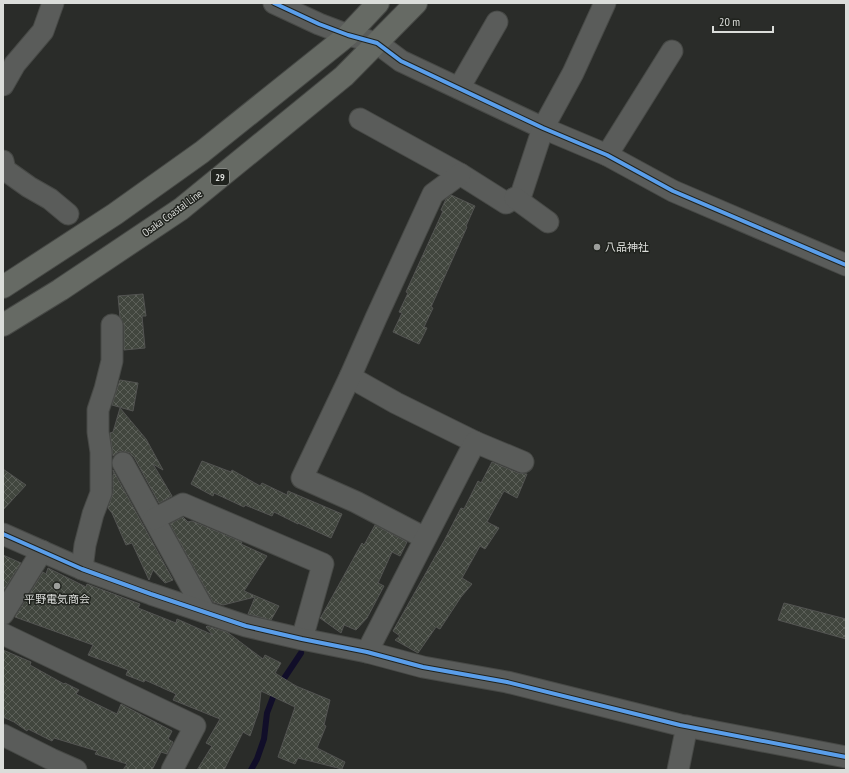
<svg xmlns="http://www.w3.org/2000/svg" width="849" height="773" font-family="'PT Sans Narrow','Noto Sans JP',sans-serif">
	<defs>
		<pattern id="building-cross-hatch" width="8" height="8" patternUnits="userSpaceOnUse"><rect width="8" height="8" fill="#41463e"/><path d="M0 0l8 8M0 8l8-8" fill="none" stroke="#5c6059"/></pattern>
	</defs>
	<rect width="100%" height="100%" fill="#2a2c29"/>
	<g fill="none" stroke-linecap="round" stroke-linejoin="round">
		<path stroke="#110e29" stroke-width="6" d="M251,770L257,759L264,739L267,713L275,692L301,653"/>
	</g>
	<g fill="url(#building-cross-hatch)" stroke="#535452">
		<path d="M451,195L475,206L466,226L467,227L431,307L433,308L424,327L427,328L419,344L393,332L402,313L399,312L408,293L406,292L443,211L441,210L446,199Z"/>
		<path d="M143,294L146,316H142L145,348L124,350V325L120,317L118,296Z"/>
		<path d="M120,380L138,383L133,411L112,405Z"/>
		<path d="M120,408L146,439L163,470L153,464L172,496L159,503L134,457L130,453L123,451L118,452L113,456L110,433L113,432Z"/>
		<path d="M202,461L231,472L232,470L260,486L262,483L287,495L288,491L342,514L331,538L298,523V524L274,512L272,516L245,505L244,507L214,493L213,496L191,484Z"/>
		<path d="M492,462L518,473L527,474L517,498L504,491L487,522L499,528L485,549L480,546L462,578L472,584L461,597L440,629L436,627L418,653L395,640L400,636L393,631L444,541L461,508L464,509L478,481L481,483Z"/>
		<path d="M3,469L26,485L3,510Z"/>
		<path d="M113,470L173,580L165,583L153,570L149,580L132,543L126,545L112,513L108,508L113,493V475L114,474Z"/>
		<path d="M183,517L188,522L192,521L242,542L241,544L267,556L244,591L279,606L271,620L248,614L255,597L223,605L213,602L170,524Z"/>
		<path d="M375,525L407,542L400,556L392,552L378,583L384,586L367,618L356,630L344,625L341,633L320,618L321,617L362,543L364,545Z"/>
		<path d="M3,555L21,563L3,591Z"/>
		<path d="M48,568L86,587L87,584L140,604L138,608L176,623L177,619L213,635L206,627L207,626L227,632L263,659L265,655L281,663L275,673L296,686L330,700L324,725L326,726L317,748L345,762L342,769L298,758L295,764L278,757L295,707L261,691L259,710L250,736L243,732L224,770H197L212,746L206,743L220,719L173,700L176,694L145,680L144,682L126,675L128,670L88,655L93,645L15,617L43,572L46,574Z"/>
		<path d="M784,603L846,619V639L778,620Z"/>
		<path d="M3,650L31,662L30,665L64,684L65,683L79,690L76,694L117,714L121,704L172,731L168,739L173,742L167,754L161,752L152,770H123L127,764L95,754L97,751L54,738L52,741L28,729L27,731L14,722L3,717Z"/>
	</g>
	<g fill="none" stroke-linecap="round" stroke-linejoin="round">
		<defs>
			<g id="minor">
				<path d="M274,3L319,24L348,35L377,43L401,61L543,128L607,155L673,191L846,265"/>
				<path d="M3,85L15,64L43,31L53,3"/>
				<path d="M459,88L497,22"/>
				<path d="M360,119L460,174L506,203L521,195L543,128L573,73L605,3"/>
				<path d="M607,155L672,51"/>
				<path d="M3,161L5,170L29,187L50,199L68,214"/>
				<path d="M515,198L548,222"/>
				<path d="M350,377L396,403L475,442"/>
				<path d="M123,463L205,612"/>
				<path d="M154,519L183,504L323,564L302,639"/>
				<path d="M3,534L82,569L151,594L246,626L302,639L367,652L423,667L507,682L680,725L846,757"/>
				<path d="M425,538L356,502L302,478L350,377L376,318L433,194L460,174"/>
				<path d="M82,569L85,545L93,514L101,493V452L98,432V410L105,389L112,361V325"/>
				<path d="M3,614L42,551"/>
				<path d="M3,634L195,726L172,770"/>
				<path d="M367,652L475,442L523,462"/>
				<path d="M3,735L51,759L76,770"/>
				<path d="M678,770L687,726"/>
			</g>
			<g id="major">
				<path d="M3,287L115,214L202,152L348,35L378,3"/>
				<path d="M3,325L60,290L181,209L344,76L416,3"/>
			</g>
		</defs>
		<use href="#minor" stroke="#474946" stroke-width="23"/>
		<use href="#major" stroke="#474946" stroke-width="24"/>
		<use href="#minor" stroke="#5a5c5a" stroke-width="21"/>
		<use href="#major" stroke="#666a64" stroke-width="22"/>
		<defs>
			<g id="cycleway">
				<path d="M274,3L319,24L348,35L377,43L401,61L543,128L607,155L673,191L846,265"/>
				<path d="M3,534L82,569L151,594L246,626L302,639L367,652L423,667L507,682L680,725L846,757"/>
			</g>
		</defs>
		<use href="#cycleway" stroke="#20231e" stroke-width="6"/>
		<use href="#cycleway" stroke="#5a9eea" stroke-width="4"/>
	</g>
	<g fill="#9d9f9c" stroke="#20231e" stroke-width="1.5">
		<circle cx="597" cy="247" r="4"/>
		<circle cx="57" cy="586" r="4"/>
	</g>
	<g text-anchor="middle" stroke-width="3" stroke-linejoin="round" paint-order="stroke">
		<rect fill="#20231e" stroke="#a3a5a2" stroke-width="1" x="211" y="169" width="18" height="16" rx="3"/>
		<g font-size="10" font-weight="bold" fill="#dbddda">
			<text x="220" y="181">29</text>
		</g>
		<g font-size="11" fill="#dbddda" stroke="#20231e">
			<text transform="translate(172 213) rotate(-36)" y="4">Osaka Coastal Line</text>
		</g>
		<g font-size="11" fill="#dbddda" stroke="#20231e" text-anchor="start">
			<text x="605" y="251">八品神社</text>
			<text x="57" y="603" text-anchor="middle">平野電気商会</text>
		</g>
	</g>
	<rect width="849" height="773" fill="none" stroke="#dbddda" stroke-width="8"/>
	<path d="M713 26v6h60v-6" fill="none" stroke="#dbddda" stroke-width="2"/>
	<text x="719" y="26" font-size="12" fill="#dbddda" stroke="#20231e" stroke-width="3" paint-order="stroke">20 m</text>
</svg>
